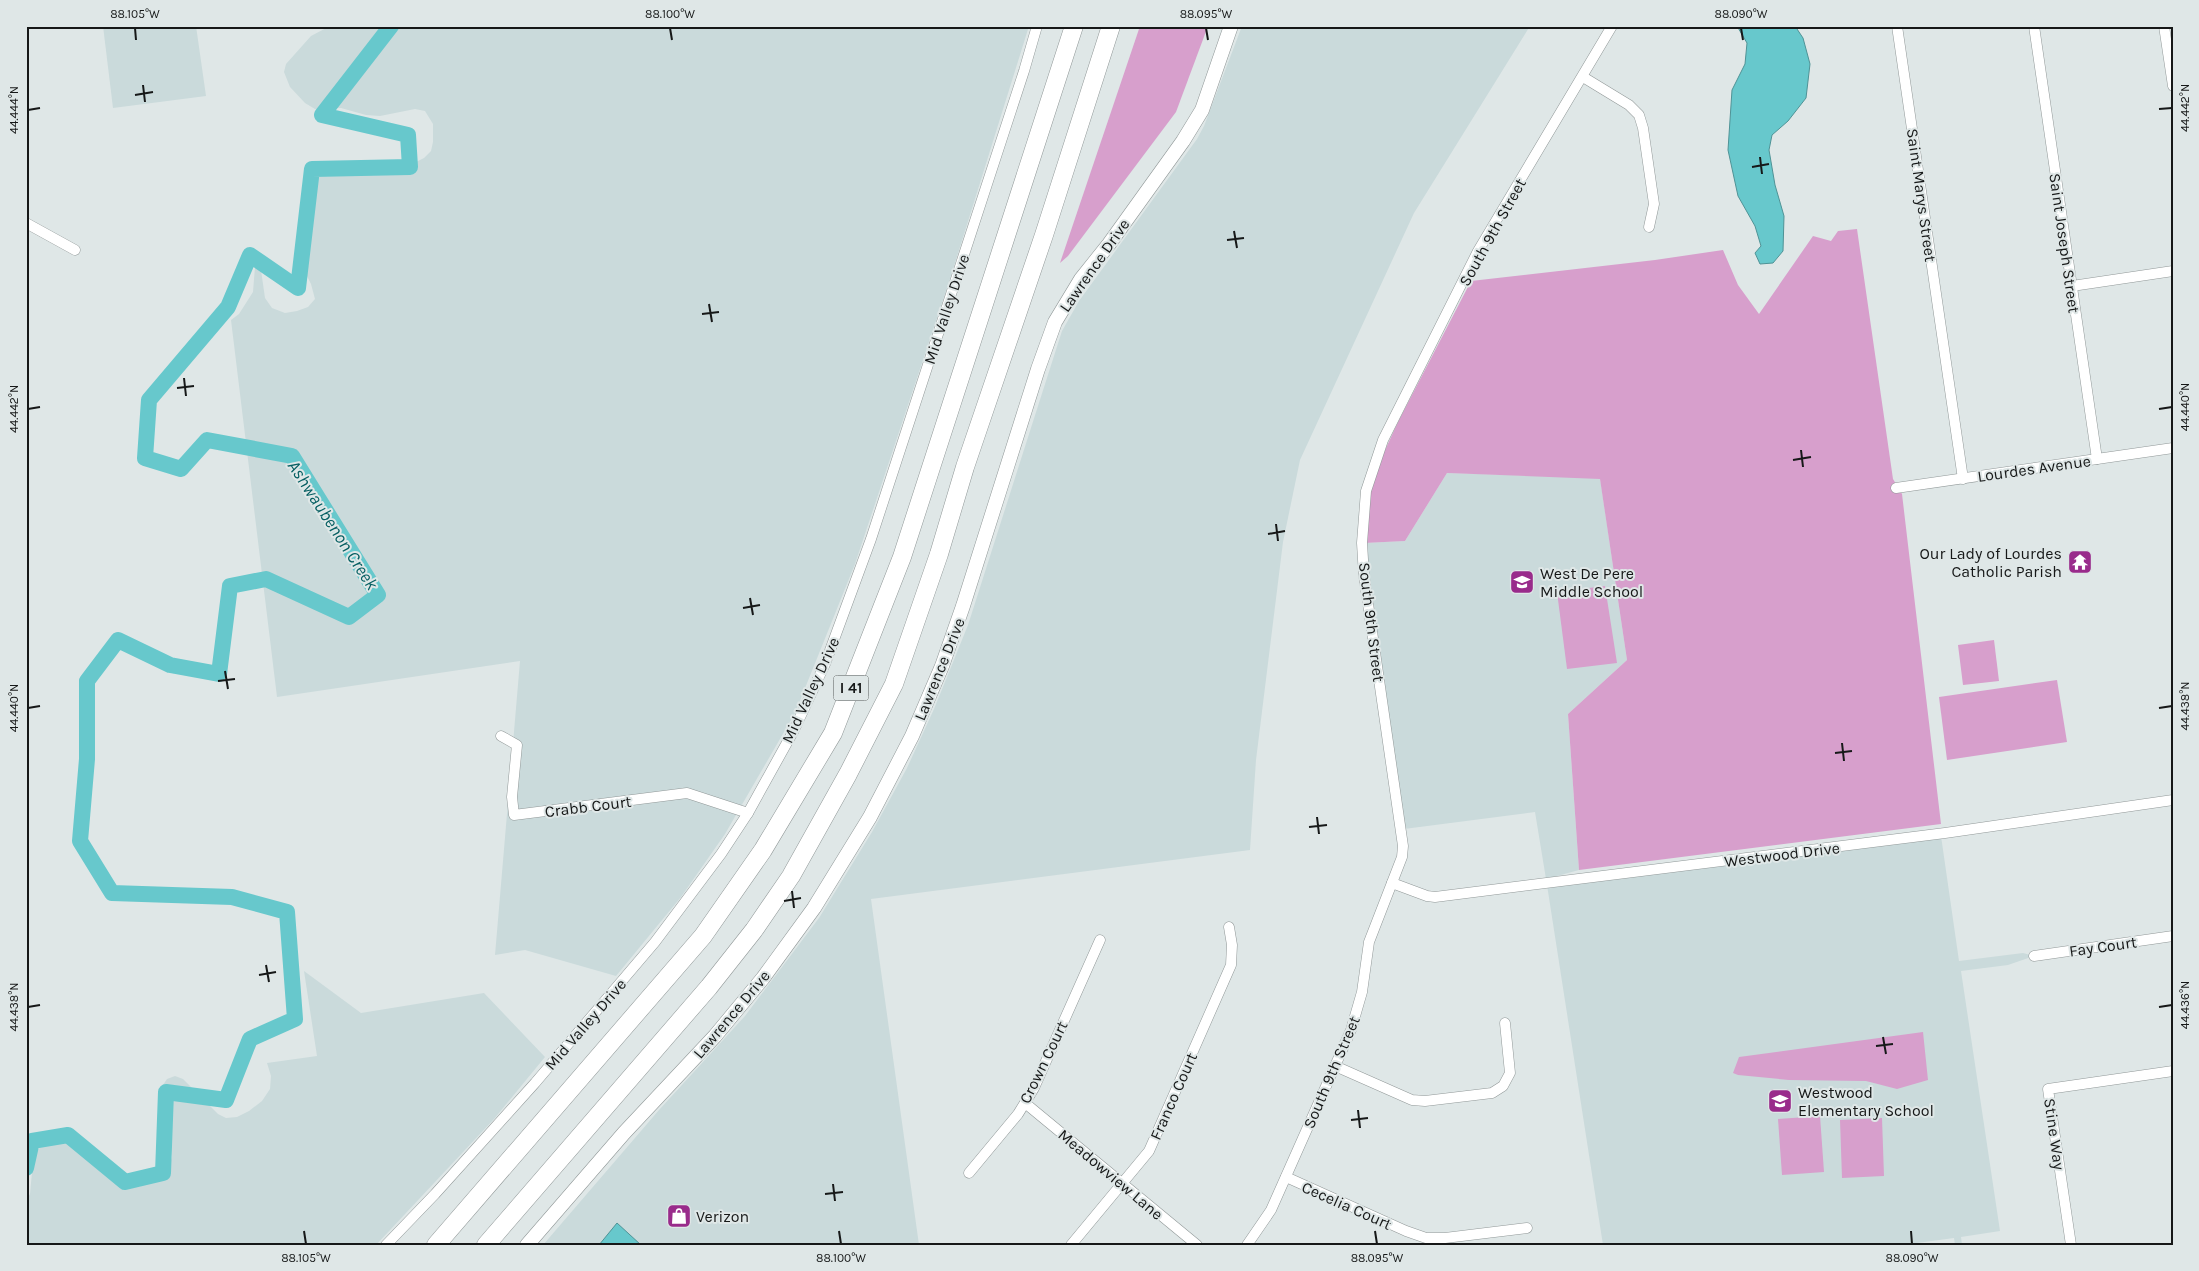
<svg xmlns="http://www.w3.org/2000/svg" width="2199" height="1271" font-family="Karla,sans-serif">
	<rect width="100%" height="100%" fill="#dfe7e7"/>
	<g fill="#cadadb">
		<path d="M103,26H196L206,96L113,108Z"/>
		<path d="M330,26H1029L950,279L855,564L795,713L725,834L681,897L616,976L525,950L495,955L520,661L277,697L231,320L239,314L253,292L255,267L258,266L261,270L265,298L272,308L285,313L297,311L308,307L315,299L311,284L306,274L304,262L313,175L315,172L320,169L348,171L384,170L414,163L424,158L431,151L433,142V124L425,111L415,109L380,116L366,115L341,108L315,109L305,103L290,87L284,72L286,64L311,36Z"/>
		<path d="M1242,26H1530L1414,213L1300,460L1283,542L1256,760L1250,850L871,899L919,1245H543L659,1110L745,1016L819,918L872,832L907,768L934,709L968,625L1062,331L1079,301L1197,139L1204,126Z"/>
		<path d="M1447,473L1600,478L1627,660L1568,714L1579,870L1546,879L1535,812L1404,829L1364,543L1405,541Z"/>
		<path d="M1941,836L1959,961L2023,953L2034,956L2008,965L1961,971L2000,1231L1961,1237L1962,1245H1955L1954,1238L1902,1245H1603L1547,885Z"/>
		<path d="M304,971L361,1013L484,993L545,1057L494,1119L376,1245H26V1201L30,1194L33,1161L37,1151L42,1145L59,1141L68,1142L108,1177L128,1187H138L161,1178L169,1167L172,1157L163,1085L167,1079L175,1076L183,1079L218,1114L226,1118L237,1117L249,1111L262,1101L270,1089L271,1076L267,1063L317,1056Z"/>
	</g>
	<g fill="#d79fcc">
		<path d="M1140,26H1208L1176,112L1068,256L1060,263Z"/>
		<path d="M1857,229L1893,479L1902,494L1941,824L1579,870L1568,714L1627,660L1600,479L1447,473L1405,541L1364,543L1368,498L1374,474L1398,422L1471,281L1655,260L1723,250L1738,285L1759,314L1813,236L1831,241L1838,231Z"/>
		<path d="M1605,586L1617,663L1567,669L1557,592Z"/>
		<path d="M1994,640L1999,681L1963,685L1958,645Z"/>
		<path d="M2057,680L2067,742L1947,760L1939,697Z"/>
		<path d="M1923,1032L1928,1080L1897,1089L1866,1081L1789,1080L1738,1075L1733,1073L1739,1057Z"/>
		<path d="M1820,1116L1824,1172L1782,1175L1778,1119Z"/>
		<path d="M1882,1118L1884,1176L1842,1178L1840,1120Z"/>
	</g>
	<g fill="#67c8cc" stroke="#4f9396">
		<path d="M1737,26H1795L1803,38L1810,64L1806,98L1788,121L1772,135L1769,150L1775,185L1784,216L1783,251L1773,263L1760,264L1755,253L1761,246L1755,226L1738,196L1728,150L1732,90L1745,64L1747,43Z"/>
		<path d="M617,1223L641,1245H599Z"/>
	</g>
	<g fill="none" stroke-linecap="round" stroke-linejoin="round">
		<path stroke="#67c8cc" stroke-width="16" d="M26,1168L32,1141L68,1135L125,1182L163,1173L166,1092L226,1100L250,1039L295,1019L287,912L232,897L112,893L80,841L87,759V681L118,640L170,665L219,674L230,586L266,579L349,617L378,595L292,456L207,440L181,469L145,458L149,400L228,307L250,255L298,288L312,169L410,167L408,135L322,115L391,26"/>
		<defs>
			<g id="street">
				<path d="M1897,26L1963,479"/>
				<path d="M2034,26L2097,459"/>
				<path d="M2164,26L2173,86"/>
				<path d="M1583,77L1629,105L1639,115L1643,128L1654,204L1649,227"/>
				<path d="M26,223L75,250"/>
				<path d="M2072,286L2173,271"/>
				<path d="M1896,488L2173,448"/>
				<path d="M501,736L517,745L512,797L514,815L687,793L748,813"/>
				<path d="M1392,883L1427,896L1435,897L1945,833L2173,800"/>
				<path d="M2034,956L2173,936"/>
				<path d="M1335,1066L1412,1100L1425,1101L1492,1093L1503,1086L1510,1073L1505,1023"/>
				<path d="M1025,1103L1197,1245"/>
				<path d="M969,1173L1018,1114L1034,1088L1100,940"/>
				<path d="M1286,1177L1406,1231L1426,1238H1445L1527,1228"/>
				<path d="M386,1245L435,1194L535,1083L655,942L721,854L748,813L794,730L825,664L871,539L1024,71L1037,26"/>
				<path d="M1071,1245L1149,1151L1231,965L1232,945L1229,927"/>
				<path d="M1247,1245L1271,1210L1351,1030L1362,992L1369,942L1402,857L1403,846L1364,576L1362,543L1366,491L1383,440L1478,251L1612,26"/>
				<path d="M2071,1245L2048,1089L2173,1071"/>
			</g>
			<path id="secondary" d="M527,1245L624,1133L715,1036L763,978L814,908L870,817L912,736L942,666L963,606L1038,369L1055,322L1081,279L1109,244L1183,141L1202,110L1231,26"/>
			<g id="highway">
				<path d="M436,1245L703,936L763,850L833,733L902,557L1074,26"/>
				<path d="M486,1245L709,987L754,930L791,876L848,774L894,684L939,554L965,467L1044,235L1111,26"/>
			</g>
		</defs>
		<use href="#street" stroke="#919898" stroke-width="11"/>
		<use href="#secondary" stroke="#919898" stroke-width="15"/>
		<use href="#highway" stroke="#919898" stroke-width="19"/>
		<use href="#street" stroke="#fff" stroke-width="10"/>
		<use href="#secondary" stroke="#fff" stroke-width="14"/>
		<use href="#highway" stroke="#fff" stroke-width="18"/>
	</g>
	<path fill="none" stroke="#161818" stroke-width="2" d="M135,28L136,40M670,28L672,40M1206,28L1208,40M1741,28L1743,40M143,85L145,102M135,95L153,92M2159,109L2172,108M28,110L40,108M1760,157L1762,174M1752,167L1769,164M1234,231L1237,248M1227,240L1244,238M709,304L712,322M702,314L719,312M184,378L186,396M177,388L194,386M28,409L40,407M2159,409L2172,407M1801,450L1803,467M1793,460L1811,457M1276,524L1278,541M1268,534L1285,531M750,598L753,615M743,608L760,605M225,671L228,689M218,681L235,679M28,708L40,706M2159,708L2172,706M1842,743L1844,761M1835,753L1852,751M1317,817L1319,834M1309,827L1327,825M792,891L794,908M784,901L801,898M266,965L269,982M259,975L276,972M28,1007L40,1005M2159,1007L2172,1005M1883,1037L1886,1054M1876,1046L1893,1044M1358,1110L1360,1128M1351,1120L1368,1118M833,1184L835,1201M825,1194L843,1192M304,1231L306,1244M839,1231L841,1244M1375,1231L1377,1244M1911,1231L1912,1244"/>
	<defs>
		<symbol id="temple-square" viewBox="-11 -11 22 22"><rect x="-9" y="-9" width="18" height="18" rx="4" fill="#992b8b" stroke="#dfe7e7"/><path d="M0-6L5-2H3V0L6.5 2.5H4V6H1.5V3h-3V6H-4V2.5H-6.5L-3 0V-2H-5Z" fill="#fff"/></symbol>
		<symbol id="school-square" viewBox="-11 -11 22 22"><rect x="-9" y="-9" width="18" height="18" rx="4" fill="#992b8b" stroke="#dfe7e7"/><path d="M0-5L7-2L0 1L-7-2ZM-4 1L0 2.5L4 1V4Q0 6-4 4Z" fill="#fff"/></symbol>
		<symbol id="shop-square" viewBox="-11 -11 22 22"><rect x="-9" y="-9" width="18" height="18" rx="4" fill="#992b8b" stroke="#dfe7e7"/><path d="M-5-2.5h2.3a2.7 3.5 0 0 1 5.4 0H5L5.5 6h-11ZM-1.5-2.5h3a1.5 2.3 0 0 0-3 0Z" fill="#fff"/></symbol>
	</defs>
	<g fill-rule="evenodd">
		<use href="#temple-square" x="2066" y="548" width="28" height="28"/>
		<use href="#school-square" x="1508" y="568" width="28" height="28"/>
		<use href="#school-square" x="1766" y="1087" width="28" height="28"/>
		<use href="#shop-square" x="665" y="1202" width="28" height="28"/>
	</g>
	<g text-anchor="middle" stroke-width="4" stroke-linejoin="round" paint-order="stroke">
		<rect fill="#dfe7e7" stroke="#525656" stroke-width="1" x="833.5" y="675.5" width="35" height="25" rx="4"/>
		<g font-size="15" font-weight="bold" fill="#161818">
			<text x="851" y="693">I 41</text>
		</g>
		<g font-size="16" fill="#161818" stroke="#dfe7e7">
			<text transform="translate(1922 195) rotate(82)" y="6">Saint Marys Street</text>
			<text transform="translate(1492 232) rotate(-61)" y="6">South 9th Street</text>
			<text transform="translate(2065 243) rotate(82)" y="6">Saint Joseph Street</text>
			<text transform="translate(1094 265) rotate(-55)" y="6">Lawrence Drive</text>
			<text transform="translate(946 309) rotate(-72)" y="6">Mid Valley Drive</text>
			<text transform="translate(2034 468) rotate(-8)" y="6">Lourdes Avenue</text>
			<text transform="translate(1372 622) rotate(83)" y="6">South 9th Street</text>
			<text transform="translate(939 669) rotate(-68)" y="6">Lawrence Drive</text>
			<text transform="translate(810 690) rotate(-65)" y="6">Mid Valley Drive</text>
			<text transform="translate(588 806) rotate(-7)" y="6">Crabb Court</text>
			<text transform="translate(1782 854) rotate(-7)" y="6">Westwood Drive</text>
			<text transform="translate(2103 946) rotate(-8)" y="6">Fay Court</text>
			<text transform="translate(731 1014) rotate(-50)" y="6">Lawrence Drive</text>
			<text transform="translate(585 1024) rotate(-49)" y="6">Mid Valley Drive</text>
			<text transform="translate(1043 1062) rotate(-64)" y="6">Crown Court</text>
			<text transform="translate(1331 1072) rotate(-67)" y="6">South 9th Street</text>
			<text transform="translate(1173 1096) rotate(-66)" y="6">Franco Court</text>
			<text transform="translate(2055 1134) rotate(82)" y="6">Stine Way</text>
			<text transform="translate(1111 1174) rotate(40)" y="6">Meadowview Lane</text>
			<text transform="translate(1347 1205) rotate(24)" y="6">Cecelia Court</text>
		</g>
		<g font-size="16" fill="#161818" stroke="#dfe7e7" text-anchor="start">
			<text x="2062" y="559" text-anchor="end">Our Lady of Lourdes<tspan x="2062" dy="18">Catholic Parish</tspan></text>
			<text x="1540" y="579">West De Pere<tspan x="1540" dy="18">Middle School</tspan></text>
			<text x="1798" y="1098">Westwood<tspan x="1798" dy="18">Elementary School</tspan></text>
			<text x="696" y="1222">Verizon</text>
		</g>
		<g font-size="18" font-style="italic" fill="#065f62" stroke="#dfe7e7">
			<text transform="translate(333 525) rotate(57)" y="6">Ashwaubenon Creek</text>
		</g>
	</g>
	<rect width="2199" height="1271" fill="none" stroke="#dfe7e7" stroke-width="55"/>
	<rect x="28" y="28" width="2144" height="1216" fill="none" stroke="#161818" stroke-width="2"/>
	<g font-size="12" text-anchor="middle" fill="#161818">
		<text x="135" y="18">88.105°W</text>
		<text x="670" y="18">88.100°W</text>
		<text x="1206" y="18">88.095°W</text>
		<text x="1741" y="18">88.090°W</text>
		<text transform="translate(2185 108) rotate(-90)" y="4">44.442°N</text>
		<text transform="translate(14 110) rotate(-90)" y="4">44.444°N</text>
		<text transform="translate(2185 407) rotate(-90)" y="4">44.440°N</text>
		<text transform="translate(14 409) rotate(-90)" y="4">44.442°N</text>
		<text transform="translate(2185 706) rotate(-90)" y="4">44.438°N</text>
		<text transform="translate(14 708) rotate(-90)" y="4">44.440°N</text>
		<text transform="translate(2185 1005) rotate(-90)" y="4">44.436°N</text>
		<text transform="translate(14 1007) rotate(-90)" y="4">44.438°N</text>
		<text x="306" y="1262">88.105°W</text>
		<text x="841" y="1262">88.100°W</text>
		<text x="1377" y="1262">88.095°W</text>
		<text x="1912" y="1262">88.090°W</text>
	</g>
</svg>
